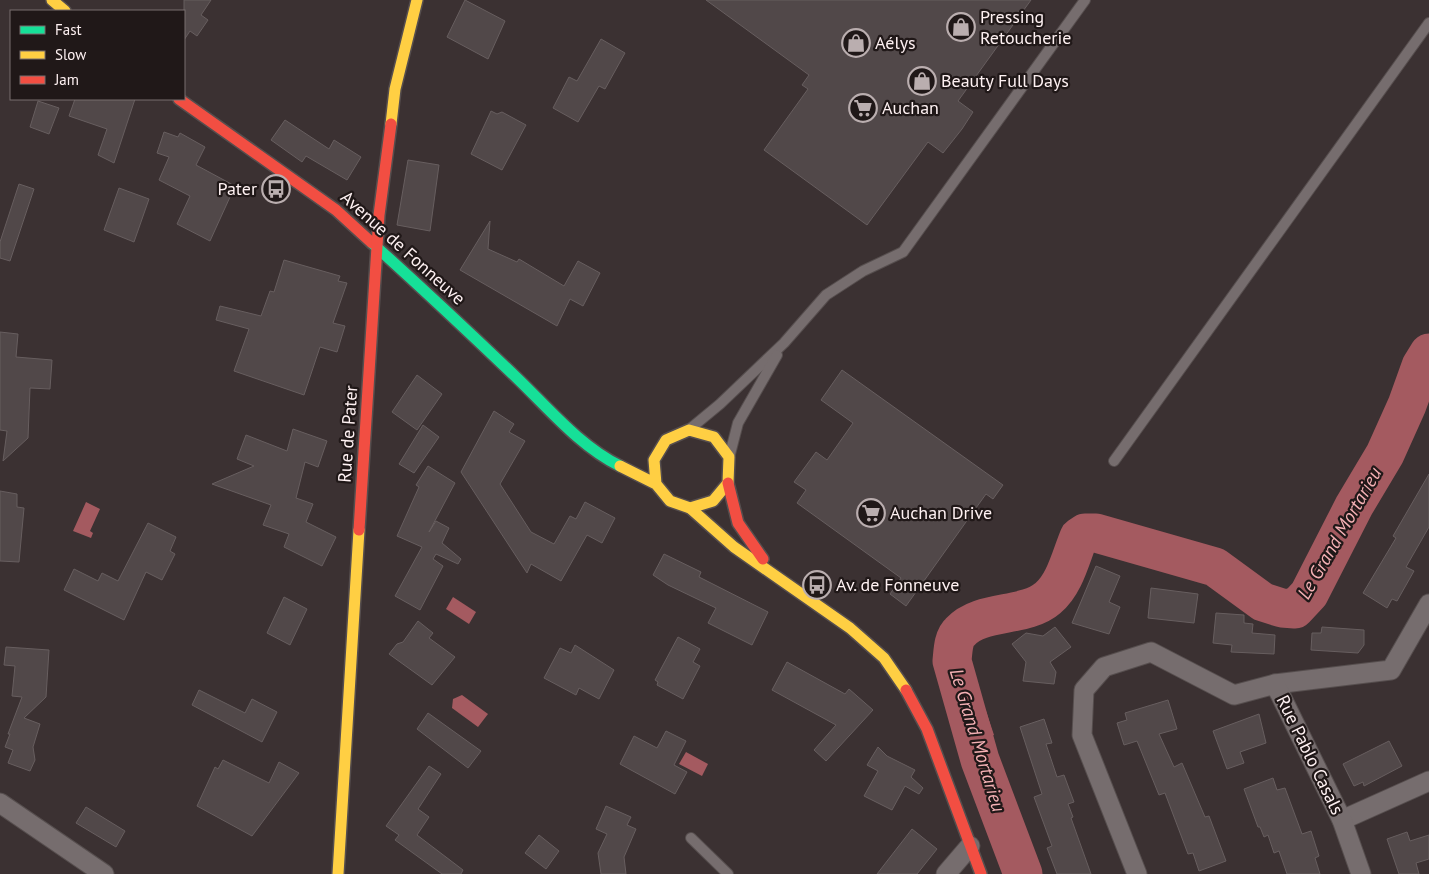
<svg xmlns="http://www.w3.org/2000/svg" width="1429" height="874" font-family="'PT Sans',sans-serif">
	<rect width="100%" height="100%" fill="#3b3132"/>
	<g fill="#a45a60">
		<path d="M86,502L100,509L90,531L93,533L91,538L73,531Z"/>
		<path d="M453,597L476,612L469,624L446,609Z"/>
		<path d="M462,695L488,714L478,727L452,708L453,699Z"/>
		<path d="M986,711L994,735L983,739L975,715Z"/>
		<path d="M686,752L708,764L702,776L679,764Z"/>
	</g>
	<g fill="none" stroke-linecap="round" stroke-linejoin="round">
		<path stroke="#a45a60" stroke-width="39" d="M1023,874L980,760L952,661C953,652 953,638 960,632C981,609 1025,618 1048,598C1065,584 1071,556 1079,537L1085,533H1096L1215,567L1263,602L1282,608L1295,609L1309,594L1354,506L1385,454L1407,405L1421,366L1429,353"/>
	</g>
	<g fill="#514849" stroke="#675e5f">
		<path d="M184,0H211L201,15L208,20L197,36L190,31L184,40Z"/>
		<path d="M465,0L505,21L488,59L447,37Z"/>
		<path d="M706,0H1031L958,101L973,112L962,129L943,153L928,142L867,225L764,150L808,89L802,85L809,75Z"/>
		<path d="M601,39L625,53L605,89L599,86L578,122L553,108L569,77L577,81Z"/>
		<path d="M75,99H135L114,163L98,155L107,129L69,116Z"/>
		<path d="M38,101L59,108L49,134L30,127Z"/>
		<path d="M491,111L497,114L502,112L526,125L502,170L471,154Z"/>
		<path d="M285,120L329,149L334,140L361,157L347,180L306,156L302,162L271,140Z"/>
		<path d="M164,132L178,137L180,133L205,147L196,165L235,186L210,241L177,224L190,196L159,180L169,157L157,153Z"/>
		<path d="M408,160L439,165L430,231L397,225Z"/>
		<path d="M19,184L34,189L10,261L0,258V242Z"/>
		<path d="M119,188L149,199L134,242L104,230Z"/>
		<path d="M490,221L488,249L517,262L519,259L564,286L578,261L600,273L583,306L570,299L557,326L460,270Z"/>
		<path d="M284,260L340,276L338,281L347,283L333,323L345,326L337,352L320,347L304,395L234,371L249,329L216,320L220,306L261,316L270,291L274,292Z"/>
		<path d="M0,332L18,334L16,357L52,360L50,389L30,388L28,438L3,461L7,431L0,430Z"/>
		<path d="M842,370L1003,485L993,499L986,494L906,606L890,594L901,578L797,503L806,490L794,482L816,452L827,460L853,423L821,400Z"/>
		<path d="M417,375L442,394L417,430L392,412Z"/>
		<path d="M494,411L514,424L509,432L525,441L500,484L531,532L554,544L570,516L576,519L585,502L615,518L602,543L587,535L561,581L531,564L527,573L461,472Z"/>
		<path d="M423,425L439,437L414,473L399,464Z"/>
		<path d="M293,429L327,441L318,467L305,462L296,498L313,504L306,522L336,537L322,566L284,547L289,534L263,525L271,505L212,484L254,466L237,459L246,435L287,451Z"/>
		<path d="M428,466L455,483L429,532L436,521L449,528L442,543L461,559L458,564L436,554L433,559L443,566L420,610L395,596L422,547L397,536L419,487L416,485Z"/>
		<path d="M1429,474V527L1406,567L1414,571L1397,601L1392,599L1387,608L1363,593L1396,538L1393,536Z"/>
		<path d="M0,491L17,494V507L24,508L19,562L0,561Z"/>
		<path d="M148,523L176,537L170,551L175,554L162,580L146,572L124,620L64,590L74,569L98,581L102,573L118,581Z"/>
		<path d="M664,554L701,572L699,577L768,612L752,645L708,623L716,608L668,585L653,575Z"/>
		<path d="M1096,566L1120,576L1109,602L1120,607L1109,634L1072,623Z"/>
		<path d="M1151,588L1198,594L1194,623L1148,618Z"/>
		<path d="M284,597L307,609L290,645L267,633Z"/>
		<path d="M1216,613L1244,615V623L1253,624L1252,633L1275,635L1274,654L1231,652L1232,645L1213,643Z"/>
		<path d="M418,621L433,633L429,638L455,657L432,685L389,654L397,644L403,642Z"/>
		<path d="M1055,627L1071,647L1050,662L1056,672L1054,684L1023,681L1026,662L1012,644L1026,633L1043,636Z"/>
		<path d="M1322,627L1364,630V645L1358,653L1311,650L1312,633H1321Z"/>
		<path d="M678,637L700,649L693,662L700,666L683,699L657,685L658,682L655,680Z"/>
		<path d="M575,645L614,670L599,699L579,688L576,695L544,678L560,648L571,653Z"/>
		<path d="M6,647L49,650L46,697L24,718L40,724L33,747L35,760L30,771L8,763L13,750L5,747L10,734H8L22,697L12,696L15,666L4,665Z"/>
		<path d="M787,662L845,694L849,689L873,710L826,761L814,750L836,725L772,690Z"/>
		<path d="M199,690L245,713L252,699L277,712L262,742L192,705Z"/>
		<path d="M1168,700L1177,729L1159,734L1174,767L1182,763L1205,817L1209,816L1226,861L1199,871L1193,853L1188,854L1165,793L1159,795L1137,741L1124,745L1117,723L1127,720L1125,713Z"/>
		<path d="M428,713L481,751L468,768L417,729Z"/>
		<path d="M1259,714L1266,743L1240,752L1244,763L1227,769L1213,731Z"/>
		<path d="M1044,719L1052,743L1046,744L1057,777L1064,775L1074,802L1068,804L1073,817L1071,818L1091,874H1057L1047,848L1052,846L1034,797L1042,794L1020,727Z"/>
		<path d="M666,731L686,741L674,765L687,772L675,794L620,764L634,736L657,748Z"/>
		<path d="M1389,741L1402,766L1364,786L1363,782L1354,786L1343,764Z"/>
		<path d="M878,747L887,756L915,770L911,777L923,788L919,794L905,786L892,810L864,796L878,771L867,765Z"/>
		<path d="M223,760L269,783L279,762L299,773L252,836L197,806L215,767L218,769Z"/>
		<path d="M429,766L441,774L418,809L429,817L417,835L463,870L461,874H442L395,840L399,835L386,826Z"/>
		<path d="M1273,778L1277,790L1285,788L1302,834L1311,831L1319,856L1315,858L1320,874H1287L1279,851L1274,853L1268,835L1264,837L1260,827H1258L1244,789Z"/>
		<path d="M606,806L631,817L627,825L636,829L624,857L626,874H601L598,853L607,834L596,829Z"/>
		<path d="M86,807L125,831L116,847L76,823Z"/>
		<path d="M912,829L937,849L917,874H877Z"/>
		<path d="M1407,832L1410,841L1429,835V859L1416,863L1419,874H1399L1387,839Z"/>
		<path d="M539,835L559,851L546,869L525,853Z"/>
	</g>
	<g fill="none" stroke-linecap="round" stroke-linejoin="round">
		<defs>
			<g id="lane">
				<path d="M691,428L720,404L784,343L826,295L863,271L903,252L1085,0"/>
				<path d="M730,454L738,423L777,355"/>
				<path d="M1114,461L1429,23"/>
				<path d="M691,838L728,874"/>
			</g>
			<g id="street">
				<path d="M1275,684L1391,670L1429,604"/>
				<path d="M0,803L104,874"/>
				<path d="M1342,820L1429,781"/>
				<path d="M946,874L970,846"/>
				<path d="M1137,874L1082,735L1084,690L1104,667L1151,652L1234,695L1275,684L1342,820L1361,874"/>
			</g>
			<path id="fast" d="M372,243C422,288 471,334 519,380C550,410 581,447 620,466"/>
			<g id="slow">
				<path d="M52,0L65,11"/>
				<path d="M391,124L395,89L417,0"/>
				<path d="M620,466L656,484L670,501L690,508L713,501L728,483L729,457L714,437L689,430L666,440L654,460L656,484"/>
				<path d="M690,508L734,547L850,628L884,658L906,690"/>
				<path d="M338,874L359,530"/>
			</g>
			<g id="jam">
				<path d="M179,99L336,210L372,243"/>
				<path d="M728,483L738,523L763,559"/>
				<path d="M359,530L379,215L391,124"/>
				<path d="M906,690L927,729L981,874"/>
			</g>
		</defs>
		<use href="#lane" stroke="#564e4e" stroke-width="12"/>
		<use href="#street" stroke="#564e4e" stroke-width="21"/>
		<use href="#fast" stroke="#564e4e" stroke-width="14"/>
		<use href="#slow" stroke="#564e4e" stroke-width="14"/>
		<use href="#jam" stroke="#564e4e" stroke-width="14"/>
		<use href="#lane" stroke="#766d6e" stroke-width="10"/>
		<use href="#street" stroke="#766d6e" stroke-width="19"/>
		<use href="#fast" stroke="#16e098" stroke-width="11"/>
		<use href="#slow" stroke="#ffcf43" stroke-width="11"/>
		<use href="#jam" stroke="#f24e42" stroke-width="11"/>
	</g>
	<defs>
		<symbol id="shop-ring" viewBox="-11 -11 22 22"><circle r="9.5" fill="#201818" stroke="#baaeaf" stroke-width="1.5"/><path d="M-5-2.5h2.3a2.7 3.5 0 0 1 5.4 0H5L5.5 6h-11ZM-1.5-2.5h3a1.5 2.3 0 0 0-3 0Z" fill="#baaeaf"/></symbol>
		<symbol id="supermarket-ring" viewBox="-11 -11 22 22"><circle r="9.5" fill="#201818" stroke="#baaeaf" stroke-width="1.5"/><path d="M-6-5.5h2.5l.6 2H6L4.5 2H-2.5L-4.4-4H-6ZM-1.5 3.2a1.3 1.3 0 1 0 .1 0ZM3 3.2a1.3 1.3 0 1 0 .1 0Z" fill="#baaeaf"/></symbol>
		<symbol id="bus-ring" viewBox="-11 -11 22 22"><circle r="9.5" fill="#201818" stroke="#baaeaf" stroke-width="1.5"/><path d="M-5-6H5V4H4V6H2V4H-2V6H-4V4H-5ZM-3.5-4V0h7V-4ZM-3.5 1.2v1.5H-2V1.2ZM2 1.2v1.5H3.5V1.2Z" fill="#baaeaf"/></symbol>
	</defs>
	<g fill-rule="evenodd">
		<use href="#shop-ring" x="945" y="11" width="32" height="32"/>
		<use href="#shop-ring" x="840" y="27" width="32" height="32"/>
		<use href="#shop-ring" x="906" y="65" width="32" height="32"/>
		<use href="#supermarket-ring" x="847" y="92" width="32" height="32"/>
		<use href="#bus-ring" x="260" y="173" width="32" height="32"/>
		<use href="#supermarket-ring" x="855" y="497" width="32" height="32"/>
		<use href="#bus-ring" x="801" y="569" width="32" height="32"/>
	</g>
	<g text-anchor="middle" stroke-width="4.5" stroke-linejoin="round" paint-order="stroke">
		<g font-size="18" fill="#fef1f2" stroke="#201818" text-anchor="start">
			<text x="980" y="23">Pressing<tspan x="980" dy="21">Retoucherie</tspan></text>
			<text x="875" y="49">Aélys</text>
			<text x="941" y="87">Beauty Full Days</text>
			<text x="882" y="114">Auchan</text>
			<text x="257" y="195" text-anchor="end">Pater</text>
			<text x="890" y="519">Auchan Drive</text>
			<text x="836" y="591">Av. de Fonneuve</text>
		</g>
		<g font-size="18" fill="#fef1f2" stroke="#201818">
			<text transform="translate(403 248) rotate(42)" y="6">Avenue de Fonneuve</text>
			<text transform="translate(348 434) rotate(-86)" y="6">Rue de Pater</text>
			<text transform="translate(1310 755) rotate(64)" y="6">Rue Pablo Casals</text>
		</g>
		<g font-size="19" font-style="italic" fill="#f5b1b5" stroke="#201818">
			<text transform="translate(1339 533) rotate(-60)" y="7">Le Grand Mortarieu</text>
			<text transform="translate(978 740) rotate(73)" y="7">Le Grand Mortarieu</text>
		</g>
	</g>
	<rect x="10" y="10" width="175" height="90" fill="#201818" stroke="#796f6f"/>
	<rect x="20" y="26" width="25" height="8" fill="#16e098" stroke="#796f6f"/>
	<text x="55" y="35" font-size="15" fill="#fef1f2">Fast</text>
	<rect x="20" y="51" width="25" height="8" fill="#ffcf43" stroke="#796f6f"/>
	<text x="55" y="60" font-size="15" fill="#fef1f2">Slow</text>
	<rect x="20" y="76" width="25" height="8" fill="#f24e42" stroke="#796f6f"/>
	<text x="55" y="85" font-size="15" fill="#fef1f2">Jam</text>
</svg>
